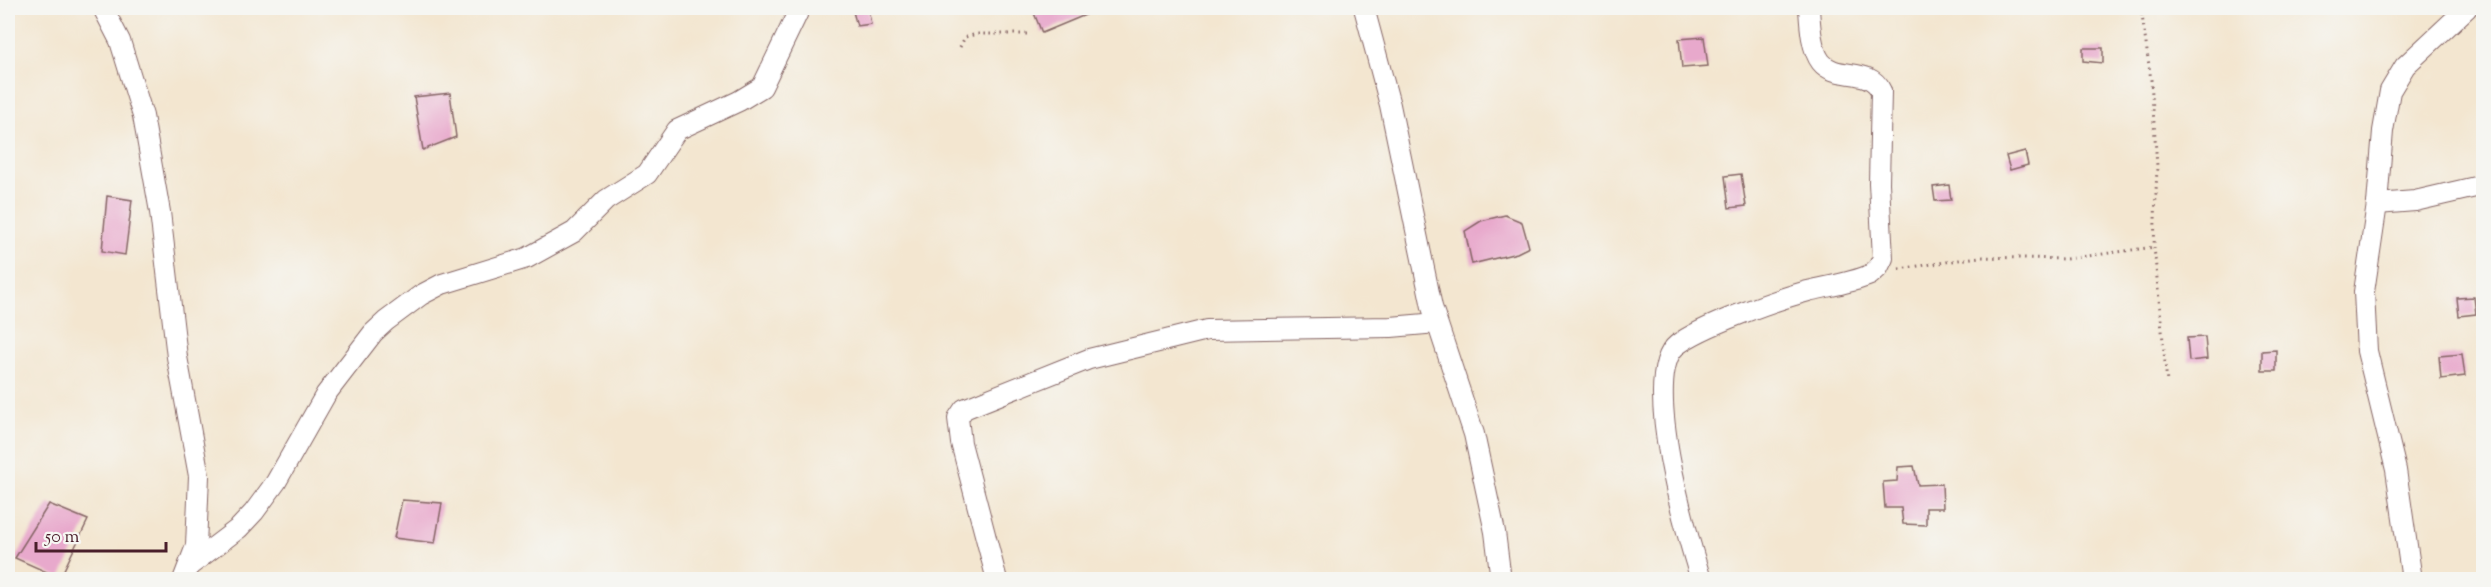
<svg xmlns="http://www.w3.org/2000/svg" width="2491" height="587" font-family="'Sorts Mill Goudy',serif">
	<rect width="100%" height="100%" fill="#f6f6f2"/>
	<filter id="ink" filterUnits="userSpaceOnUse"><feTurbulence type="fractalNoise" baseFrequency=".0167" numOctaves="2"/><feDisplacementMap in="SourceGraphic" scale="12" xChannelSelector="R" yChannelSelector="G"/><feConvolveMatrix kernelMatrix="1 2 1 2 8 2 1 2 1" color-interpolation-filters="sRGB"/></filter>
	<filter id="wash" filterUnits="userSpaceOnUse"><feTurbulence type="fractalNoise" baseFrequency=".008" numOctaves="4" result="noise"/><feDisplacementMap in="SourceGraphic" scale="24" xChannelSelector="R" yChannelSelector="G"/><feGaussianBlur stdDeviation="1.35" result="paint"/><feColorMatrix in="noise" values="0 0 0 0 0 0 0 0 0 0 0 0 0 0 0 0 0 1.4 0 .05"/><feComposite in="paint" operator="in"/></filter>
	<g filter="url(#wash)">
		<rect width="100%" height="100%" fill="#f3e6d0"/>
		<g id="blocks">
			<g fill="#e8a9cc">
				<path d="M852,8H868L871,24L857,26Z"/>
				<path d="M1032,8H1102L1042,33Z"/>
				<path d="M1704,37L1708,66L1682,68L1679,39Z"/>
				<path d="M2083,48H2103V63L2083,61Z"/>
				<path d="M450,93L456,137L423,150L414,97Z"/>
				<path d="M2025,151L2028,165L2010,170L2006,156Z"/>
				<path d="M1741,174L1746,206L1729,208L1725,176Z"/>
				<path d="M1949,185L1951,200L1935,201L1933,187Z"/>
				<path d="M107,196L132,200L125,255L102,251Z"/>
				<path d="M1505,215L1522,222L1529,247L1517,253L1472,264L1465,231L1481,221Z"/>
				<path d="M2474,297L2476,314L2459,316L2457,298Z"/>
				<path d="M2205,337L2207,359L2189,361L2187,338Z"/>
				<path d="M2276,350V371H2262V351Z"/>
				<path d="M2462,354L2465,376L2441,379L2439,356Z"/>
				<path d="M1914,466L1918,485L1942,484L1943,508H1926V525L1903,524L1901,508H1885L1883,482L1897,481L1898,467Z"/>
				<path d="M402,500L442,503L435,543L394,538Z"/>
				<path d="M49,504L88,520L60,578L15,558Z"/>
			</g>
		</g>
	</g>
	<g filter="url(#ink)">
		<use href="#blocks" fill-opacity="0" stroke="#856565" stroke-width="1.5"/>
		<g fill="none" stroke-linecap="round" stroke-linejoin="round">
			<defs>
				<g id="minor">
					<path d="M103,8L120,41L143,116L160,212L177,357L199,476L196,546L183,580"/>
					<path d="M1364,8L1390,105L1432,307L1474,434L1495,532L1501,580"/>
					<path d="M2377,204L2415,201L2484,185"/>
					<path d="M189,566L239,528L254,512L276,482L326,394L373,333L386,321L421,295L442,284L527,258L574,232L606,200L647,174L677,130L739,101L762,87L800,8"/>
					<path d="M997,580L961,443L958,418L964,409L1089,359L1207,330L1391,327L1437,323"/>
					<path d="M1701,580C1688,538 1639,375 1677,345C1701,326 1778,299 1808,291C1829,286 1851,283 1870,275L1878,268L1883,258L1879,183L1881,91C1870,66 1836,81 1821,62C1811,49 1810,24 1809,8"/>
					<path d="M2412,580L2396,470L2367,351L2364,292L2377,204L2383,131L2390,91L2405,66L2467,8"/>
				</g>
			</defs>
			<use href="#minor" stroke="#856565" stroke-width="22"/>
			<g stroke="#856565" stroke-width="3" stroke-dasharray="1.5 4.5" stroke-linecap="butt">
				<path d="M2141,8L2151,80L2157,166L2154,247L2167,383"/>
				<path d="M960,47L965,37L977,34H1028"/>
				<path d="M1899,269L1979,257L2066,259L2154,247"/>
			</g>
			<use href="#minor" stroke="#fff" stroke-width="20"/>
		</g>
	</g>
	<rect width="2491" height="587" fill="none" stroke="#f6f6f2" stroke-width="30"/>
	<path d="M36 542v9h130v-9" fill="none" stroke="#4a1f2b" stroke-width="3"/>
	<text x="45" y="542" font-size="18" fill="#4a1f2b" stroke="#f6f6f2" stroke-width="4.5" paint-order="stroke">50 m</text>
</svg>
